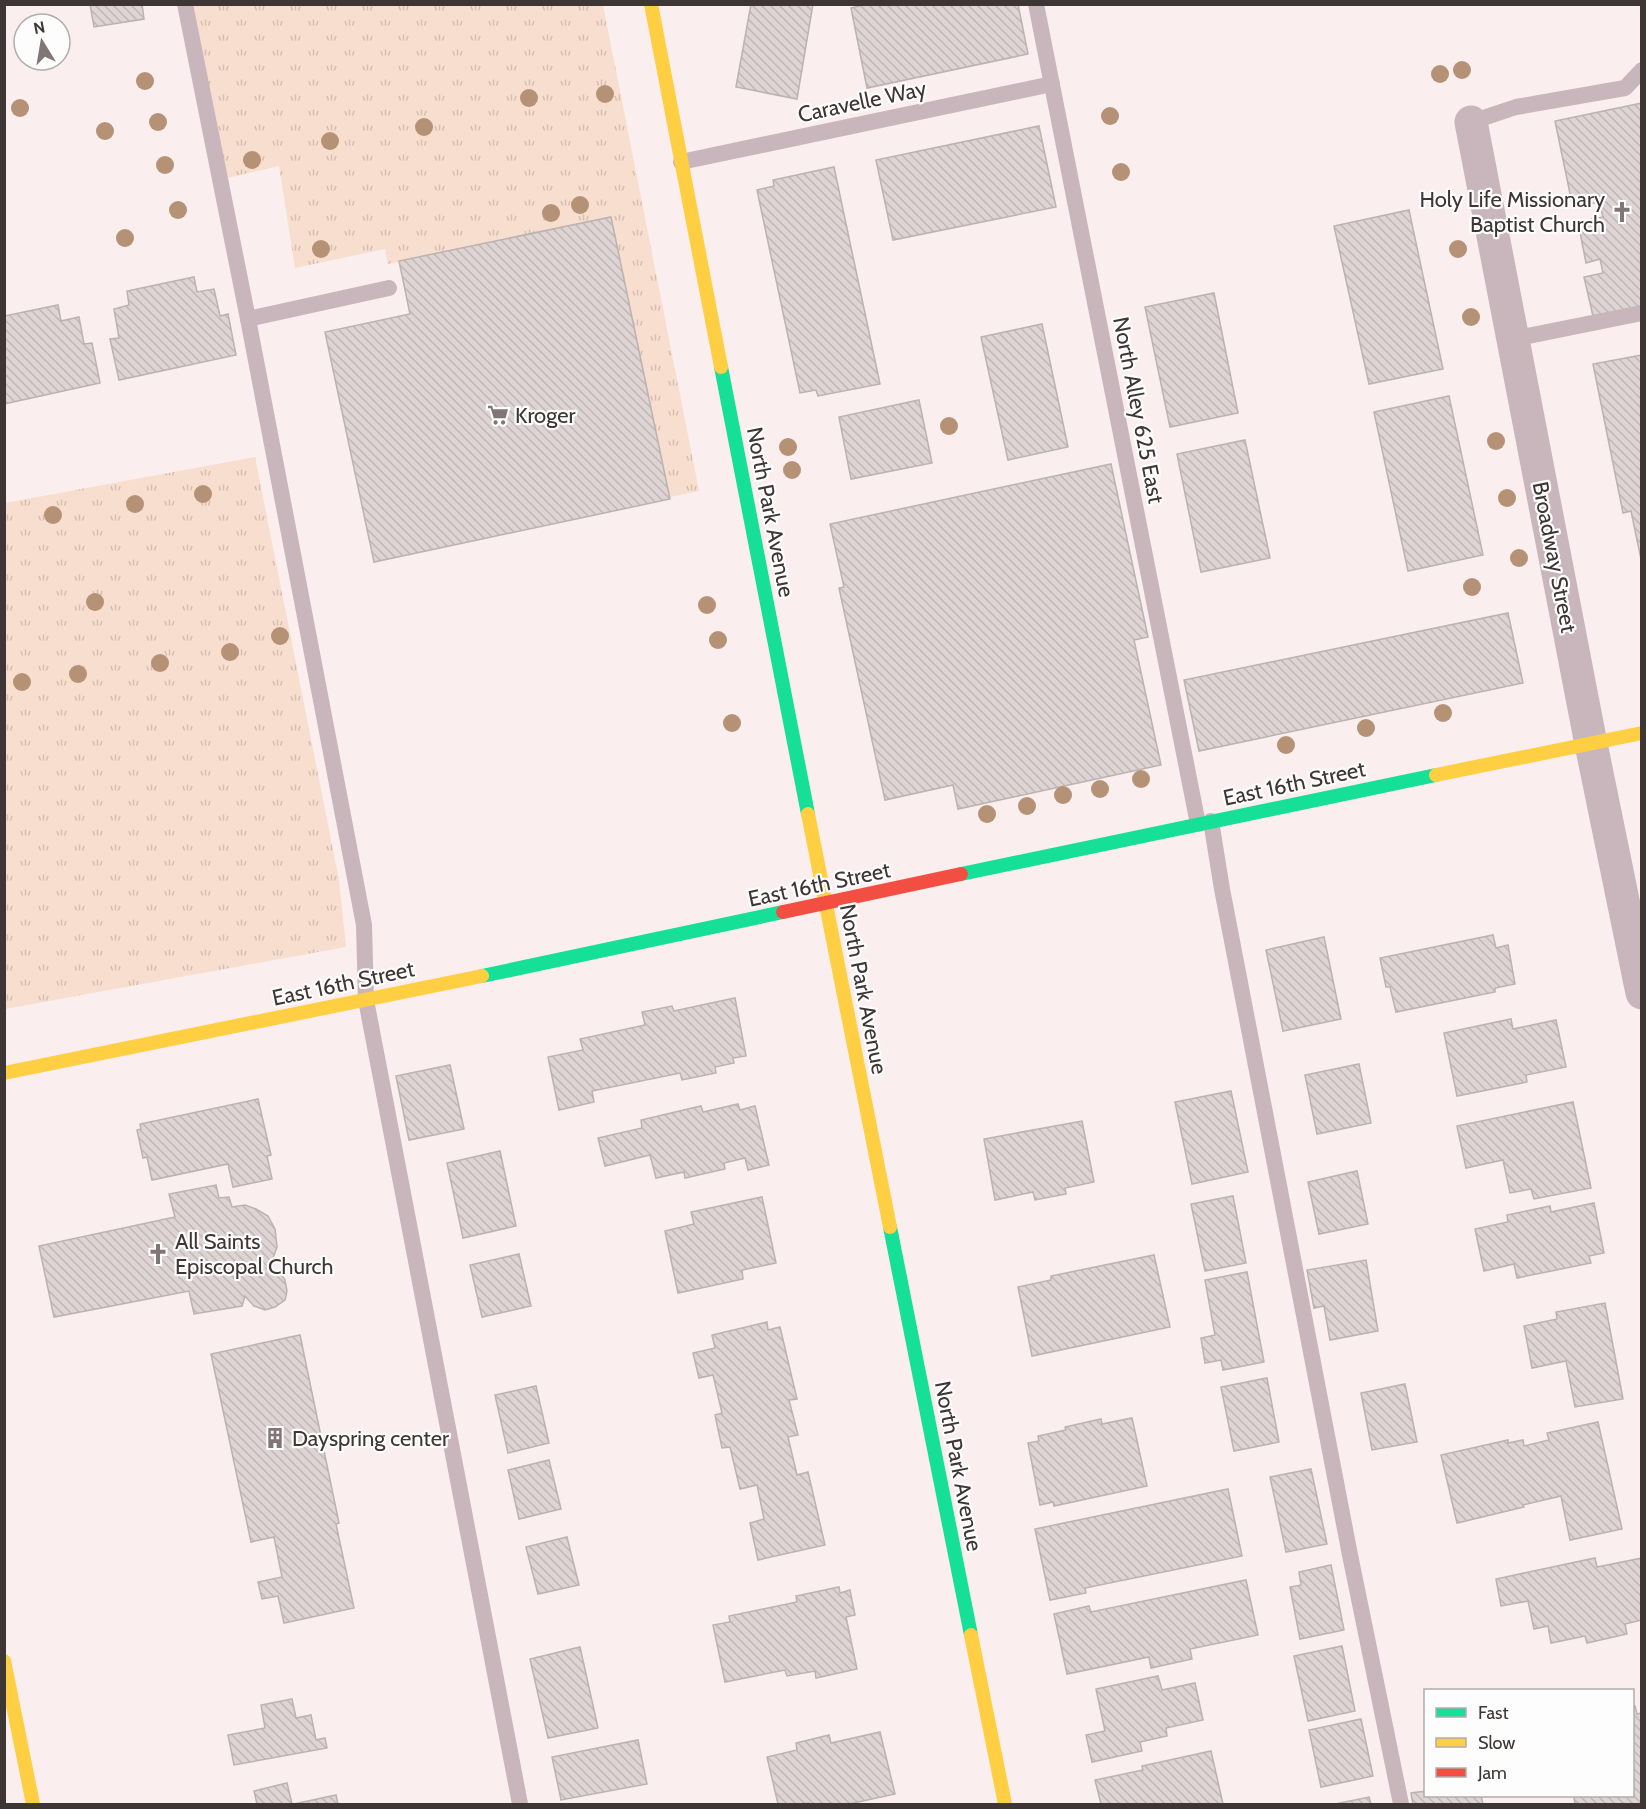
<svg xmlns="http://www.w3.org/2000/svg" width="1646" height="1809" font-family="Cabin,sans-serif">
	<defs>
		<pattern id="grass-tufts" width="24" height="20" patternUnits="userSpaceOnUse" patternTransform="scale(1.5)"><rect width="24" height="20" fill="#f8dece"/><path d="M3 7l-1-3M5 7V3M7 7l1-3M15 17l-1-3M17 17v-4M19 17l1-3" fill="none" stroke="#d6bfb2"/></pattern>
		<pattern id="building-back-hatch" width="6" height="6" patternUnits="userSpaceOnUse" patternTransform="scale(1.5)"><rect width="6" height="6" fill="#ded4d3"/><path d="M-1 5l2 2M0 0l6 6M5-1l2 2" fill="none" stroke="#c0b7b6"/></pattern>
	</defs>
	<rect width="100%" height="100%" fill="#faeeee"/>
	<g fill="url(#grass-tufts)">
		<path d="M335,4L603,5L699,491L670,497L611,217L388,264L385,249L295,268L279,166L227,178L192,5Z"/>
		<path d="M255,457L339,880L346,947L5,1009V503Z"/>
	</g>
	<g fill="url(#building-back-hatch)" stroke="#bbb2b1" stroke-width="1.5">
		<path d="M90,4H142L144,19L94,27Z"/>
		<path d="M751,4H813L797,99L736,87Z"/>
		<path d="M867,4H1018L1028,54L867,88L851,8Z"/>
		<path d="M1642,103V306L1593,316L1584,277L1603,273L1600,259L1586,263L1578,222L1603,217L1599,202L1573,208L1555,121Z"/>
		<path d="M1039,126L1056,207L893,240L876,160Z"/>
		<path d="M834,167L880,384L818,396L816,390L800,393L757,190L774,186L773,180Z"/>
		<path d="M1409,210L1443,369L1369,384L1334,226Z"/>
		<path d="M611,217L670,499L374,562L325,332L410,314L399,261Z"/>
		<path d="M194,277L197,292L214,289L220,316L228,314L236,355L119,380L110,339L119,338L114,309L129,305L127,291Z"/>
		<path d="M1214,293L1238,413L1170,427L1145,307Z"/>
		<path d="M58,305L61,321L79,317L84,344L92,343L100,383L4,404V316Z"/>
		<path d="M1042,324L1068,447L1008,460L981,337Z"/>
		<path d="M1642,355V564L1631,511L1623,513L1593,364Z"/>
		<path d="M1449,396L1483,555L1408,571L1374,412Z"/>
		<path d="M919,400L932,463L851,479L839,417Z"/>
		<path d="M1245,440L1270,558L1201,572L1177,454Z"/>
		<path d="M1111,464L1148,637L1134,640L1161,765L958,809L953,785L885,800L839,588L844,587L830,524Z"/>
		<path d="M1508,613L1523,683L1199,751L1184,680Z"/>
		<path d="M1493,935L1496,948L1508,945L1515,984L1495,988V992L1396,1012L1390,987H1386L1380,958Z"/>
		<path d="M1324,937L1341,1019L1283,1031L1266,950Z"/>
		<path d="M735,998L746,1056L733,1058L734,1063L715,1067L716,1073L682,1080L680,1073L592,1091L594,1102L559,1110L548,1057L583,1050L580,1039L645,1025L642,1012L672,1006L674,1011Z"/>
		<path d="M1511,1019L1513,1029L1556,1020L1566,1067L1526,1075L1527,1082L1457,1096L1444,1033Z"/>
		<path d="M1359,1064L1371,1123L1317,1134L1305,1075Z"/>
		<path d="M450,1065L464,1129L409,1140L396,1076Z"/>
		<path d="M1231,1091L1248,1172L1192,1184L1175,1102Z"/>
		<path d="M258,1099L271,1155L267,1156L272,1179L233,1187L228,1164L152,1180L147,1157L143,1158L137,1130L141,1129L140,1124Z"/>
		<path d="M1573,1102L1591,1188L1534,1199L1531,1189L1510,1193L1503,1160L1466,1168L1457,1126Z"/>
		<path d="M738,1104L740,1110L755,1106L769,1165L748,1170L745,1158L724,1163L725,1169L685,1178L684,1172L656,1178L650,1155L605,1166L598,1138L642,1128L641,1120L701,1106L703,1112Z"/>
		<path d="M1082,1121L1094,1182L1065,1188L1066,1194L1035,1200L1033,1192L995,1200L984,1139Z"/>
		<path d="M500,1151L516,1226L463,1238L447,1163Z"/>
		<path d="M1357,1171L1368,1224L1319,1234L1308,1182Z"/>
		<path d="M216,1185L219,1198L229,1197L232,1207L245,1205L256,1209L268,1216L275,1229L277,1247L272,1261L266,1268L280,1273L285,1280L287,1291L285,1300L275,1307L265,1310L254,1306L245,1296L242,1306L194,1314L189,1291L54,1317L39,1246L175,1217L169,1194Z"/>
		<path d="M1233,1196L1246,1263L1205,1271L1191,1204Z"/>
		<path d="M762,1197L776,1263L742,1270L743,1279L678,1293L665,1231L694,1224L691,1212Z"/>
		<path d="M1594,1203L1604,1253L1589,1256L1591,1263L1517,1278L1514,1264L1484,1271L1475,1229L1508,1222L1507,1215L1550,1206L1551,1212Z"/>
		<path d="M519,1254L531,1306L482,1317L470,1265Z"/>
		<path d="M1154,1255L1170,1327L1032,1356L1018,1287L1051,1280V1276Z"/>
		<path d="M1366,1260L1378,1331L1330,1340L1324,1306L1314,1308L1307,1270Z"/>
		<path d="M1247,1272L1264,1362L1223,1370L1221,1360L1205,1363L1201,1338L1215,1335L1205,1280Z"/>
		<path d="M1605,1303L1623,1399L1575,1407L1566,1361L1532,1368L1524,1326L1557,1319L1556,1312Z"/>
		<path d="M767,1322L768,1330L780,1327L797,1399L789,1400L798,1435L788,1437L797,1475L808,1472L825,1545L758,1560L750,1523L764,1519L757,1485L740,1489L730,1447L722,1448L715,1415L722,1413L713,1375L699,1378L693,1353L715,1348L712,1335Z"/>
		<path d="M300,1335L339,1523L336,1524L354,1608L284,1623L278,1596L262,1599L258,1582L282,1577L274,1537L251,1542L211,1354Z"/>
		<path d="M1267,1378L1279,1442L1234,1451L1221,1387Z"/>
		<path d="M1405,1384L1417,1442L1372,1450L1361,1393Z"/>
		<path d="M536,1386L549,1443L508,1453L495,1395Z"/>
		<path d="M1132,1418L1147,1486L1054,1506L1053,1502L1040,1505L1028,1443L1039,1441L1038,1436L1066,1430L1065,1427L1101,1419L1102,1424Z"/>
		<path d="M1598,1422L1622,1529L1570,1540L1561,1496L1523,1505L1524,1507L1457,1523L1441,1455L1508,1440V1443L1523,1440L1524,1446L1549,1440L1547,1433Z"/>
		<path d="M549,1460L561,1509L519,1519L508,1470Z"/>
		<path d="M1311,1469L1327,1544L1286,1552L1270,1477Z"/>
		<path d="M1228,1489L1242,1556L1085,1588L1086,1593L1050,1600L1035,1529Z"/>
		<path d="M567,1537L579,1585L538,1594L526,1547Z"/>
		<path d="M1595,1558L1597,1567L1642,1558V1620L1625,1624L1627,1634L1587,1643L1585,1636L1551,1643L1548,1626L1534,1629L1528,1601L1501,1606L1496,1579Z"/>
		<path d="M1331,1565L1344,1630L1300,1639L1290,1587L1301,1585L1299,1572Z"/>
		<path d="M1246,1580L1258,1635L1190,1649L1192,1659L1151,1668L1149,1657L1067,1674L1054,1614L1089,1606L1091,1612Z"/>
		<path d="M839,1587L840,1593L850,1590L855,1615L846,1617L857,1669L816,1678L815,1671L787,1676L785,1670L725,1682L713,1625L730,1622L729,1616L797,1602L796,1596Z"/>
		<path d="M1342,1646L1355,1711L1308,1721L1294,1656Z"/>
		<path d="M580,1647L598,1728L548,1738L530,1659Z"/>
		<path d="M1158,1676L1162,1690L1195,1683L1203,1720L1166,1728L1167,1736L1140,1742L1142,1751L1092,1762L1086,1735L1105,1731L1096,1689Z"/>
		<path d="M292,1699L296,1718L311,1715L316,1740L325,1738L327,1748L234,1765L228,1735L265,1728L261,1705Z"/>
		<path d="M1632,1706H1635L1637,1714L1642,1713V1804H1575L1574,1798L1577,1796H1632Z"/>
		<path d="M1361,1719L1373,1776L1321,1787L1309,1730Z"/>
		<path d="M880,1732L895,1794L849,1804H809V1803L801,1804H778L767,1757L797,1750L796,1743L829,1735L831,1743Z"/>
		<path d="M638,1740L647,1784L561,1800L552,1757Z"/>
		<path d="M1211,1751L1223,1804H1101L1095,1780L1143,1770L1142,1766Z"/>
		<path d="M287,1783L292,1804H257L254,1791Z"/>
		<path d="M1426,1791V1796H1481L1483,1804H1413L1411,1793Z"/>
		<path d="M336,1795L338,1804H294Z"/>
		<path d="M1369,1797L1371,1804H1335Z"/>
	</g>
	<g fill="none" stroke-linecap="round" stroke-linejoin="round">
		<g stroke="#c8b6bc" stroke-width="16">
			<path d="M185,4L248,319L364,925L366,1000L520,1804"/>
			<path d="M1036,4L1198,824"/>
			<path d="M1471,122L1516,107L1625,88L1642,70"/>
			<path d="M681,162L1052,84"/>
			<path d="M248,319L389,288"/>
			<path d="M1513,339L1642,313"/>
			<path d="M1211,821L1222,889L1350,1555L1401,1804"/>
		</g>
		<path stroke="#c8b6bc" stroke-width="33" d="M1471,122L1591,744L1642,993"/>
		<g stroke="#16e098" stroke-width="14">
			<path d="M721,367L808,814"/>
			<path d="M961,874L1436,775"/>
			<path d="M482,976L783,912"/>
			<path d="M890,1227L971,1635"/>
		</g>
		<g stroke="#ffcf43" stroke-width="14">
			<path d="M651,4L721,367"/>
			<path d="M1436,775L1642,733"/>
			<path d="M808,814L890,1227"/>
			<path d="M4,1073L482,976"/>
			<path d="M971,1635L1005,1804"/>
			<path d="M4,1661L33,1804"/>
		</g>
		<path stroke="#f24e42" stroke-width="14" d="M783,912L961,874"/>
	</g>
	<g fill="#b59276">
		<circle cx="1462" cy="70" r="9"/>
		<circle cx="1440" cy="74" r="9"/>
		<circle cx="145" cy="81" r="9"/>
		<circle cx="605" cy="94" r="9"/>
		<circle cx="529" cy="98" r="9"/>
		<circle cx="20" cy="108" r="9"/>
		<circle cx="1110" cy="116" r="9"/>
		<circle cx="158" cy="122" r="9"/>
		<circle cx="424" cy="127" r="9"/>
		<circle cx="105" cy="131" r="9"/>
		<circle cx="330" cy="141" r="9"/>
		<circle cx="252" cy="160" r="9"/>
		<circle cx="165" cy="165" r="9"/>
		<circle cx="1121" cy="172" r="9"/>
		<circle cx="580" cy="205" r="9"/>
		<circle cx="178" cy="210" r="9"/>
		<circle cx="551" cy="213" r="9"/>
		<circle cx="125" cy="238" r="9"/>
		<circle cx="321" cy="249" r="9"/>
		<circle cx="1458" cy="249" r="9"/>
		<circle cx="1471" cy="317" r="9"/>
		<circle cx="949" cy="426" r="9"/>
		<circle cx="1496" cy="441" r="9"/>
		<circle cx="788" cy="447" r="9"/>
		<circle cx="792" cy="470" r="9"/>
		<circle cx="203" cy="494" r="9"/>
		<circle cx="1507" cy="498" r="9"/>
		<circle cx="135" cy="504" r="9"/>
		<circle cx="53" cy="515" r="9"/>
		<circle cx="1519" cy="558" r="9"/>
		<circle cx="1472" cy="587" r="9"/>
		<circle cx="95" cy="602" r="9"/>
		<circle cx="707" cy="605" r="9"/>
		<circle cx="280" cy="636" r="9"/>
		<circle cx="718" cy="640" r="9"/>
		<circle cx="230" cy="652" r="9"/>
		<circle cx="160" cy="663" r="9"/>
		<circle cx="78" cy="674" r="9"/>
		<circle cx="22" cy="682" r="9"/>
		<circle cx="1443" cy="713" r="9"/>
		<circle cx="732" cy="723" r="9"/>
		<circle cx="1366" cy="728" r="9"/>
		<circle cx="1286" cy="745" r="9"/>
		<circle cx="1141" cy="779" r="9"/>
		<circle cx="1100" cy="789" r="9"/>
		<circle cx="1063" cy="795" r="9"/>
		<circle cx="1027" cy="806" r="9"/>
		<circle cx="987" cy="814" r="9"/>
	</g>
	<defs>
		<symbol id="church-bare" viewBox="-9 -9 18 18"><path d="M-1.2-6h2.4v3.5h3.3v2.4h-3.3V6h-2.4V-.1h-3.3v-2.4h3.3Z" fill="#807676" stroke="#fdfdfd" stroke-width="2.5" paint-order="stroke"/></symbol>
		<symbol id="supermarket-bare" viewBox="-9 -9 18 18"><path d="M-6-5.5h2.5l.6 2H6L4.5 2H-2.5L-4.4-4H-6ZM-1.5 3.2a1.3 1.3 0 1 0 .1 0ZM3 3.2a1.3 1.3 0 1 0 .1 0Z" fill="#807676" stroke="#fdfdfd" stroke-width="2.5" paint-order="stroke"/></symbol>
		<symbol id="building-bare" viewBox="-9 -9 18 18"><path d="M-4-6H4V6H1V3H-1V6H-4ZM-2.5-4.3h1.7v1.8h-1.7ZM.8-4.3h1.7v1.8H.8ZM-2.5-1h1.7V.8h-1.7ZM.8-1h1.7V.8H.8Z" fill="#807676" stroke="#fdfdfd" stroke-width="2.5" paint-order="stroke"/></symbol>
	</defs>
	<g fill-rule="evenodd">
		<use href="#church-bare" x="1607" y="197" width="30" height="30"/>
		<use href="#supermarket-bare" x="483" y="400" width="30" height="30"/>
		<use href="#church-bare" x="143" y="1239" width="30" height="30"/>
		<use href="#building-bare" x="260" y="1423" width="30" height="30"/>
	</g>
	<g text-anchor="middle" stroke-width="4.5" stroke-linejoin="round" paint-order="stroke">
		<g font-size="22" fill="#3e3535" stroke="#fdfdfd">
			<text transform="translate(862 101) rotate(-12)" y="8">Caravelle Way</text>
			<text transform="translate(1139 410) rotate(79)" y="8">North Alley 625 East</text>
			<text transform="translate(771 512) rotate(79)" y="8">North Park Avenue</text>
			<text transform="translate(1555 557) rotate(79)" y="8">Broadway Street</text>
			<text transform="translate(1294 783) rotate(-12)" y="8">East 16th Street</text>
			<text transform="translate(819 884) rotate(-12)" y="8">East 16th Street</text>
			<text transform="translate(343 983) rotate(-12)" y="8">East 16th Street</text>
			<text transform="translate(864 989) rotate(79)" y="8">North Park Avenue</text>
			<text transform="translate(959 1466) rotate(79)" y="8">North Park Avenue</text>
		</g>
		<g font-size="22" fill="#3e3535" stroke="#fdfdfd" text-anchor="start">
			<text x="1605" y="207" text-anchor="end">Holy Life Missionary<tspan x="1605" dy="25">Baptist Church</tspan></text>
			<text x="515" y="423">Kroger</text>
			<text x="175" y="1249">All Saints<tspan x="175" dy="25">Episcopal Church</tspan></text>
			<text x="292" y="1446">Dayspring center</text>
		</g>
	</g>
	<rect width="1646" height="1809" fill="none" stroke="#3e3535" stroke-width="12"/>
	<rect x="1424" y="1689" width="210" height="108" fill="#fdfdfd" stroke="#b1adad" stroke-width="1.5"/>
	<rect x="1436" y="1708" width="30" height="9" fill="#16e098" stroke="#b1adad" stroke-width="1.5"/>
	<text x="1478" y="1719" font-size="18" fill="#3e3535">Fast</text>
	<rect x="1436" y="1738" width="30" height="9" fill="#ffcf43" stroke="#b1adad" stroke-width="1.5"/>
	<text x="1478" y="1749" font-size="18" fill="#3e3535">Slow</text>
	<rect x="1436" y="1768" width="30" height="9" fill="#f24e42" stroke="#b1adad" stroke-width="1.5"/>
	<text x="1478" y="1779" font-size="18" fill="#3e3535">Jam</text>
	<g transform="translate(42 42) rotate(349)"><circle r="28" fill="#fdfdfd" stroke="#b1adad" stroke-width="1.5"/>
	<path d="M0-4.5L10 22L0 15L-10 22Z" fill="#807676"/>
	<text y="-9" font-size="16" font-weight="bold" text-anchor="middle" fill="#3e3535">N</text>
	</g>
</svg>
